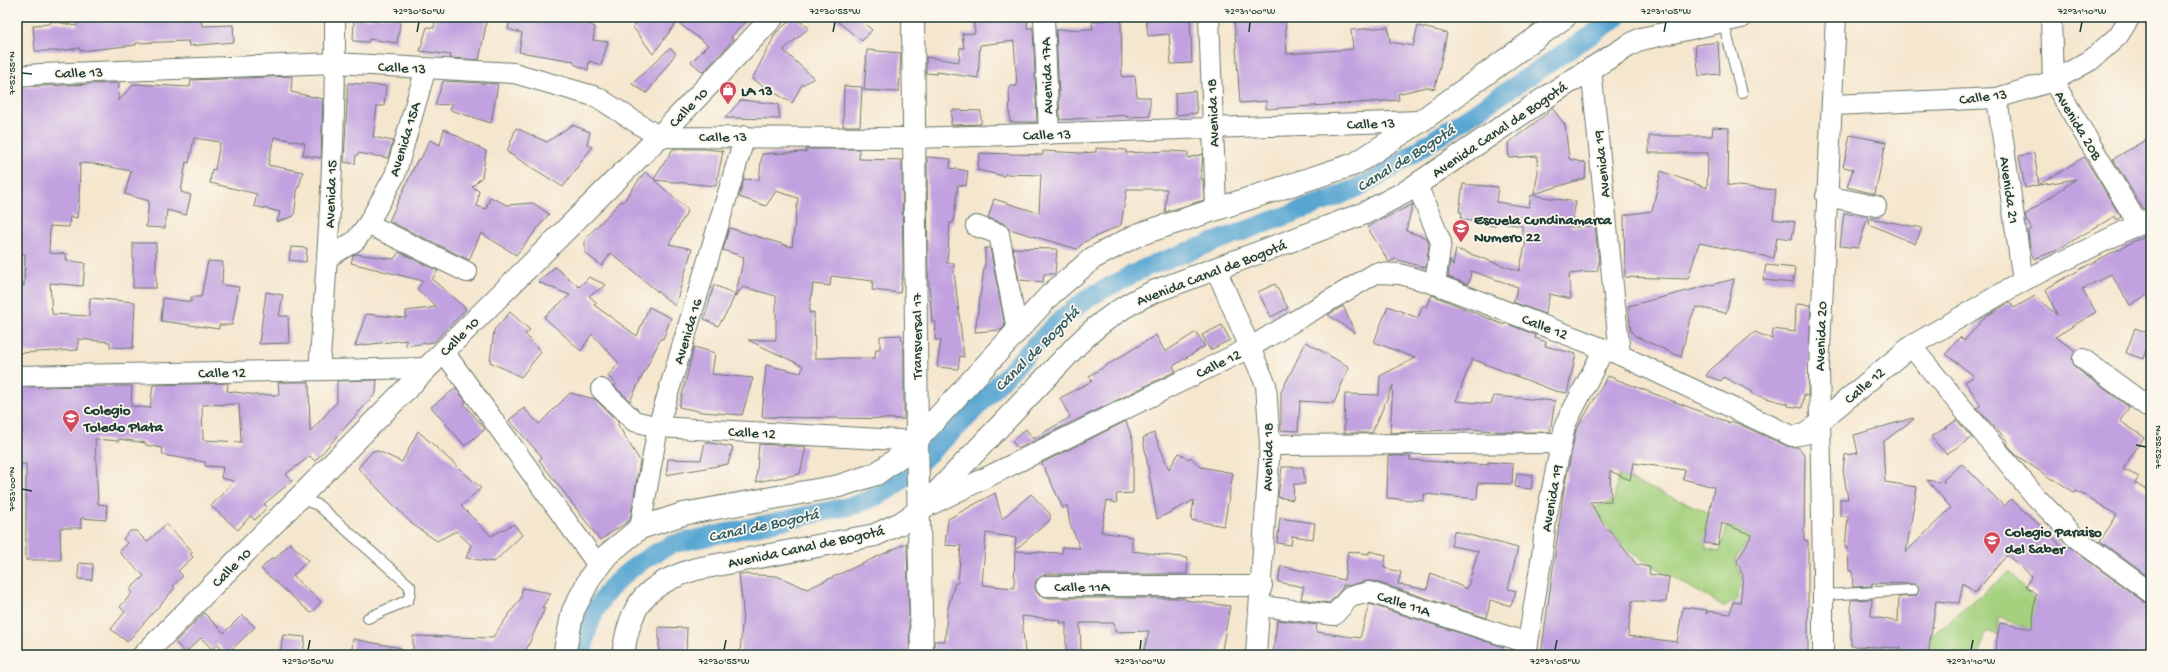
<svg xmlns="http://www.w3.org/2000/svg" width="2168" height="672" font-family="'Gochi Hand',sans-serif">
	<rect width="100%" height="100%" fill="#fbf7ec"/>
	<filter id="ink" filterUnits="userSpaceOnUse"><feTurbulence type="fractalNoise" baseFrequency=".025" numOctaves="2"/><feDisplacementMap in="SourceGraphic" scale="8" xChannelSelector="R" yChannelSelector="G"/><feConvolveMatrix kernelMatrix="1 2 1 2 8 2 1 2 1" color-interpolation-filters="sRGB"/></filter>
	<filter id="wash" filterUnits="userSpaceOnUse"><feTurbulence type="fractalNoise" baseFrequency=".012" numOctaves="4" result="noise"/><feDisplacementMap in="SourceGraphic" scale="16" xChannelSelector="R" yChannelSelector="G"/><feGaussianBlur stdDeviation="0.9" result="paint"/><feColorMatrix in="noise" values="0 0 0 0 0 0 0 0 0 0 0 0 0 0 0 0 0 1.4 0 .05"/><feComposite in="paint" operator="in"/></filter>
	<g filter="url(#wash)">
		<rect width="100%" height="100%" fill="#f5e6ce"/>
		<g fill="#a4d17e" stroke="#628759">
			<path d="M1618,475L1713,514L1705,548L1720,551L1727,526L1752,535L1735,560L1746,588H1739L1738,599L1725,607L1629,552L1592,508L1614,501Z"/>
			<path d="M2010,571L2038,606L2032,630L1998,617V635L1986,631L1979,655H1960L1948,647L1943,655H1915L1930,637Z"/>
		</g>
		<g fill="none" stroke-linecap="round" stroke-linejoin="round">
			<path stroke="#59a6d2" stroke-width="19" d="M583,655C588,598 625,567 673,544L828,511L855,505L875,497L891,489L966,419L1028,352L1061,319L1089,297L1149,266L1334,198L1372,181L1618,17"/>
		</g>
		<g id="blocks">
			<g fill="#c1a1df" fill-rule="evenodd">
				<path d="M78,17H201L202,26L233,25L234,42L189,46L188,41L136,43V45L80,51V48L59,51H35L33,25L50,24L51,21L77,26Z"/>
				<path d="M373,17H401L397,43L369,39L368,42L353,41L354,18L373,19Z"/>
				<path d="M436,17H468L487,20L479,60L450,58L451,55L420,51L427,27L434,28Z"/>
				<path d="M510,17H572L595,27L593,40L608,42L601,65L589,61L588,70L574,64V61L519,52L522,33L508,29Z"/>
				<path d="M641,17H750L731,37L733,39L726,48L703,72L691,62L708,45L677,22L653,54L633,27Z"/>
				<path d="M794,17L809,28L783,50L814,78L801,86L792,103L752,79L776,33Z"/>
				<path d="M832,17H857L872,30L862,41Z"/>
				<path d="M986,17H1028L1027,28H1033L1037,122H1010L1009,86H1017L1014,41L980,45L978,78L937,72V74L926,73V57L959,62L960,48H964L962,34L975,33L973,19Z"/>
				<path d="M1164,17H1190L1192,63L1171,64L1169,34L1148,36L1146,19Z"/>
				<path d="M1285,17L1287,54L1353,49L1351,30L1388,27L1390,42L1413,46L1418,26L1447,33L1435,89L1426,87L1398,94L1399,100L1358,103L1266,109V101L1240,103L1234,18Z"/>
				<path d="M1121,18L1122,77L1135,76L1137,97H1150V116L1126,117V115L1060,120L1056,30L1093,29L1092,22Z"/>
				<path d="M1718,42L1720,74L1699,76L1695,45Z"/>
				<path d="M670,48L676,53L647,93L632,84Z"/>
				<path d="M867,50L901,53L899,92L864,90Z"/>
				<path d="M292,76L291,92L323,99L321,158L303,155L305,143L274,137L268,165L303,172L299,187L298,186L294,216L277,222L280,212L254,206L257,194L210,183L212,169L215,170L220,142L194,138L189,163L186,162L181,192L191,195L186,215L167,210L165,228L146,227L149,201L125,194L131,171L95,164L80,163L79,203L77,218L70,216L69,227L50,226L49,253L67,254L66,260L85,263L83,286L50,283L52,314L89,316L90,298L135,302L133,348L110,347V342L78,339V350L17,353V293L19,285L24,286L25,254L19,253V204H17V87L119,83L118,101L134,84L190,87L191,80Z"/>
				<path d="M443,81L498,84L491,123L450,110L452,104L435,105Z"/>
				<path d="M348,83L386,86L384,106H377L373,137L393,141L388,158L358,153V155H356L355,164L344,162Z"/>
				<path d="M844,86L862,87L860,126H843Z"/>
				<path d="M1195,91L1197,113L1176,115L1175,93Z"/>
				<path d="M741,100L778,104L780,119L725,118Z"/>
				<path d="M1553,109L1565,125L1569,159L1586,163L1585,178L1534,194L1538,172L1537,156L1509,158L1508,143Z"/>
				<path d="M952,110L981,111V124L951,125Z"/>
				<path d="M572,125L590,132L587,144L592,147L563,187L507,152L516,128L547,142Z"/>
				<path d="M1713,127L1729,128L1728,185L1776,190L1773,219L1795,222L1792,239L1777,237L1774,258L1699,243L1688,279L1625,277L1624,215L1652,211L1661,171L1707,188L1708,153H1649V136H1712Z"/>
				<path d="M444,129L486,151L482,177L472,187L479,191L477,206L486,209L490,197L507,205L533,203L549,214L516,255L481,233L469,260L389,221L418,159L420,160L430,140L440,145Z"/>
				<path d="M1850,135L1886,142L1875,194L1847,187L1853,169L1843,167Z"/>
				<path d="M2151,137V207L2143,209L2113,159Z"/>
				<path d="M1096,148L1126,150V153L1168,151L1188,152V158L1203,154L1201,179H1203L1204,200L1165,212L1167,189H1127L1121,225L1084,242L1077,249L1009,229L1003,223L988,218L994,199L1039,213L1041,175L1005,174L1004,176L977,170L980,153L1043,155V151L1080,153L1096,152Z"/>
				<path d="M673,149H706L723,151L716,186L654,180L688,210L669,244L692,249L675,306L611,253L602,266L585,253V239L621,201L623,202L645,172L654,179Z"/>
				<path d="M806,149H859V159L902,160L903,271L900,293L872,290L873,281L831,276L830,286L813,284L809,313L814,312L815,358H875L876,349H880V336L901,335L904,351V419L762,417L766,365L801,373L803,366L748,340H776V296L743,287L735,297L744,257L723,250L729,228L792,247L798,198L776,191L766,206L739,197L744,179L759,180L762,154L806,152Z"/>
				<path d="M2034,153L2039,185L2025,188L2019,156Z"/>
				<path d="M927,157L951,159L950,168L968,171L966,186L958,185L953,223H950L947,263H954V271L964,357L960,356L958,369L937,367L941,340H935L936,322H932L928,270Z"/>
				<path d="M2084,157L2121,217L2117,220L2115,216L2055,251L2034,259L2030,251L2028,231L2032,229L2026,220L2025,215L2076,179L2040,185V184Z"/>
				<path d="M1463,184L1498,187L1496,202L1529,207L1531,195L1576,202L1571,227L1595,226L1599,263L1597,271L1569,274L1571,299L1550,294L1545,314L1513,302L1518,287L1471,271L1470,280L1467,284L1448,277L1450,260L1453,266L1456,249L1519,271L1526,242H1522V226L1496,222L1495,226L1461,219L1462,212H1459Z"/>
				<path d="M1413,204L1406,231L1427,238L1429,244L1426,268L1395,259L1389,262L1367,227Z"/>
				<path d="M1844,213L1868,217L1858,248L1840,246Z"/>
				<path d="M1870,218L1922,228L1915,244L1869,224Z"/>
				<path d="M2151,231V292L2130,305L2111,274L2082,289L2096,312L2055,337L2076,351L2072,358L2076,368L2129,407L2120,421L2144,437L2123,469L2139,477L2135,483L2151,493V579L2100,541L2117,515L2091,499L2076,491L2075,493L2054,479L2053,480L2016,455L2007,444L2008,442L1977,408L1981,405L1965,382L1974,376L1946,354L1960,337L1964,341L1985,317L2010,302L2014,308L2035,296L2057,315L2046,289L2088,265L2150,233Z"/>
				<rect x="133" y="243" width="23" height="45"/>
				<path d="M291,247L307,248L306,262L289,260Z"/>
				<path d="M985,248H990L1005,326L1001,330L975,332L985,262Z"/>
				<path d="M1013,248L1057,249L1055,274H1044L1043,282L1019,280Z"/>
				<path d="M399,252L438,271L432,279L466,309L434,342L406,346V340L355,346L366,314L406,318V311L437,307L417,289L423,281L351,263L353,256L355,254L394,259Z"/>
				<path d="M208,261L223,262L222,285L239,287L232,325H219V329L161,321L163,298L191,302V297H201Z"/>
				<path d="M1766,265L1795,268L1793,283L1763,280Z"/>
				<path d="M555,267L579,287L589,277L606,285L589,296L597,303L594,305L637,336L649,307L671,318L663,339L661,338L630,401L614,386L616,385L608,376L619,363L592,334L581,351L544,317L570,295L538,282Z"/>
				<path d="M1734,279L1726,313L1696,307L1689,323L1681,357L1635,336L1631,331L1628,306Z"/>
				<path d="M1275,284L1288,308L1271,317L1258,292Z"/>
				<path d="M714,285L735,294L729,309L718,326L704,319Z"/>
				<path d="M266,292L283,295L279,316H288L289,343L259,344Z"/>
				<path d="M1432,295L1504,325L1505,323L1536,335L1535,338L1546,342L1545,346L1576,354L1567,393L1555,391L1472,359L1456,401L1491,404L1494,396L1555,401L1550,432H1506L1470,429L1390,433L1393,385L1372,433H1344L1345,394L1379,395L1380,376L1415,358L1374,342L1388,306L1418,318L1423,305L1427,307Z"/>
				<path d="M1796,304L1811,305L1808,396L1804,395L1802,408L1788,406V404L1752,394L1753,392L1723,377L1721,381L1706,376L1709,371L1755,332L1772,339L1773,329L1795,332Z"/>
				<path d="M1343,306L1355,333L1328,315Z"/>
				<path d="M510,312L530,330L525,334L541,352L521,377L490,362L494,330Z"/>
				<path d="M1222,325L1230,340L1210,350L1202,335Z"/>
				<path d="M2135,328L2151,334L2143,359L2126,353Z"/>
				<path d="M1196,332L1205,346L1173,366L1176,371L1018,449L1012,441L1026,429L1033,439L1070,417L1060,398L1092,381L1089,376L1156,335L1165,352Z"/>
				<path d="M1306,342L1349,367L1334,403L1300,401L1298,431L1281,430V392Z"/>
				<path d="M694,347L715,353L712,374L753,378L742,415L703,412L679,407Z"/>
				<path d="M1608,376L1730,423L1731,421L1739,424L1787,446L1798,447L1805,455L1804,540L1808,541V655H1541L1564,489L1576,430ZM1633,463L1685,470L1683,479L1714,487L1704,543L1718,545L1722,523L1752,535L1737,561L1743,576L1740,603L1733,602L1730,614L1708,611L1706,614L1707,610L1683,607L1677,642L1628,636L1632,601L1666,602L1669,577L1649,574L1650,567L1637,565L1609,530H1607L1590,502L1611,501L1610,471L1630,480Z"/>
				<path d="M377,380L376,393L315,461L310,456L286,474L292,481L264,504L267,507L255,520L250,516L238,530L211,506L234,481L221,478L223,467L205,466V462L163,455L162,448L146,445V443L119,439V441L95,439L98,504L107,505L106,520L81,518V528H60L61,560H26V464H17V439H19L17,387L132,386L131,406L150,408L153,385L228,383L227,391L257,395H279L278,382H309L310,432L337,402V381ZM239,404L241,442L203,440L202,405Z"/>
				<path d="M456,388L466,401L464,404L485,429L465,446L431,407Z"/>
				<path d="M570,393L595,399L619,423L618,425L640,461L630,520L600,540L539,460L542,457L509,420L524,408L539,424Z"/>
				<path d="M1913,418L1914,419L1883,442L1885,482L1917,487L1906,552L1951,508L1927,480L1945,483L1943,480L1962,464L2004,506L2011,499L2064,548L2067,545L2144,602L2151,604V655H1994L2000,623L2032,629L2036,594L2026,586L2032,576L2007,555L1975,593L1963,583L1959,603L1936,601L1928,655H1899L1901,648L1851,646V600L1872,599L1871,616L1898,622L1899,597L1916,596L1919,590L1918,586L1913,584L1872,583V586L1853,587L1852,571H1849L1848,548H1845L1848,516H1840V499H1848L1843,470L1845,455L1858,453L1854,435Z"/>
				<path d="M1957,420L1972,438L1946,454L1931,437Z"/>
				<path d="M1126,421L1133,441V493L1116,494L1117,503L1107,501L1101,532L1132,537V551L1188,558L1187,574H1046L1036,580L1035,586L1036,591L1040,596L1046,598H1185V600L1230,606L1221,655H1143L1149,631L1115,632L1114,623H1080L1081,655H1066V623H1060V620L1022,616L1025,655H934V641H945L947,612L955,583H958L961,546L945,545L948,519L995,493L1002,519L1031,494L1050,514V520L1015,550L1016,538L986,533L982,585L1014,588L1015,551L1062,553V547L1080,548L1070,524L1067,505L1063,508L1042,463Z"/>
				<path d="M418,431L481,488L461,506L491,536L514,524L522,535L494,562L466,558L471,545L456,531L437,541L412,524L358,468L373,451H378L402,462Z"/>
				<path d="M1154,433L1169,469L1179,453L1188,459L1190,457L1201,467L1233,473L1224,526L1191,520L1194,500L1157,519L1143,438Z"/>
				<path d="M705,442L733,447L728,464L666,475L668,459L701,460Z"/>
				<path d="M759,444L806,447L800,474L756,482Z"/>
				<path d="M1388,456H1410V460L1488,465V462L1513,464L1512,484L1478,483L1477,499L1424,494V501L1387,498Z"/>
				<path d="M1282,467H1303L1305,484H1294L1293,500L1278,497Z"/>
				<path d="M1517,473L1533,475L1531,489L1515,487Z"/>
				<path d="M1280,518L1315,523L1313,539L1292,536L1291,545L1277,543Z"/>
				<path d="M166,524L193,552L190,554L193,557L178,571L183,576L173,586L175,588L127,642L111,629L125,612L120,607L132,593L129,590L144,576L119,552L128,543L123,539L130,531H136L147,542Z"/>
				<path d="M1454,531L1518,548L1508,589L1516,591L1511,606L1490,600L1487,618L1373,581H1366L1348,586L1343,585L1342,589L1329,603L1301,599L1304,587L1278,582L1281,566L1344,580L1348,551L1369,554V551L1386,555L1384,568L1401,572L1398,584L1427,590L1431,573L1467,589L1478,551L1451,546Z"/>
				<path d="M290,543L308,560L293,576L321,602L311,613L261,569L273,557L275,559Z"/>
				<path d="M907,543L910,655H740L743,609L739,574L777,576L807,589Z"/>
				<path d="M79,563L93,564L92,580L78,579Z"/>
				<path d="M522,588L551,593L542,608H545L524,655H413V636L492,638L521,598Z"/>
				<path d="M1369,604L1504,647L1502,655H1273L1277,620L1317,625L1316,632L1360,638Z"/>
				<path d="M204,613L224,633L242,615L255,627L227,654L218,644L212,649L201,638L185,653L175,642Z"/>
				<path d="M659,627L687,628L686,655H659Z"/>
				<path d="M283,635L305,637L303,655H280Z"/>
				<path d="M353,639L401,648V655H358L352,649Z"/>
			</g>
		</g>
	</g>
	<g filter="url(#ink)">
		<use href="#blocks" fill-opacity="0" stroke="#6a786a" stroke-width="1"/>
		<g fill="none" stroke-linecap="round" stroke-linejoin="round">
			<defs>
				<g id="lane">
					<path d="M1723,21L1742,93"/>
					<path d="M299,498L318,505L410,586V594L408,600L368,618"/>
					<path d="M1823,595L1913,590"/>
				</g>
				<g id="street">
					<path d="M1209,17L1216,208"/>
					<path d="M2051,17L2053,81L2138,224"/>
					<path d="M1044,18L1049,134"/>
					<path d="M1591,68L1620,355"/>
					<path d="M17,76L41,74L335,63L514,73L597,97L659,137L915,138L1421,121"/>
					<path d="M1997,98L2023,281"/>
					<path d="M1832,105L1997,98L2053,81L2091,60L2118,36L2130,17"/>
					<path d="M1417,185L1441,242L1435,284"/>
					<path d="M1826,196L1876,206"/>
					<path d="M368,224L467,272"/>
					<path d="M976,226L999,234L1017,330"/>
					<path d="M327,258L355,241L368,224L395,175L426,68"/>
					<path d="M1216,269L1266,385L1270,445L1256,655"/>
					<path d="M1911,346L2036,497L2076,538L2151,593"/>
					<path d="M444,352L598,565"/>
					<path d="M2083,359L2151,409"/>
					<path d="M319,370C328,253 336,135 335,17"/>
					<path d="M17,376L427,368"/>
					<path d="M601,389L634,421L658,427L917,441"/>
					<path d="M1270,445L1561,443"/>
					<path d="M922,509L1249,348L1376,273L1400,274L1435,284L1620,355L1792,436L1805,434L1911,346L2023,281L2151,218"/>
					<path d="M640,528L658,427L745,136"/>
					<path d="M1046,586H1262"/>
					<path d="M1260,606L1334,615L1350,597L1369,592L1528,643"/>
					<path d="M1526,655L1542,555L1546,519L1565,425L1604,349"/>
					<path d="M1823,655V566L1819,369L1836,17"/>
				</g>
				<g id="secondary">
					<path d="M913,17L917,441L922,655"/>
					<path d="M144,655L427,368L659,137L773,17"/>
					<path d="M564,655L573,611L591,576L607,555L640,528L683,514L839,486L876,474L905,453L1050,295L1093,258L1137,235L1355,164L1421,121L1565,17"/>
					<path d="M623,655C630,603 646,584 696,569L875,535L901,523L919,511L1078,344C1100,322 1124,305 1153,292L1365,213L1407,191L1560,88L1628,46L1641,39L1741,17"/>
				</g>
			</defs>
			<use href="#lane" stroke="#6a786a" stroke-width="12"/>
			<use href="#street" stroke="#6a786a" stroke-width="22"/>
			<use href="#secondary" stroke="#6a786a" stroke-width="24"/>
			<use href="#lane" stroke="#fff" stroke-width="10"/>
			<use href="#street" stroke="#fff" stroke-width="20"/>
			<use href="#secondary" stroke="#fff" stroke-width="22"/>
		</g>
	</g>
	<path fill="none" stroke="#1f3d34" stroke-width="1.5" d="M417,32L419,22M833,32L835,22M1249,32L1250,22M1664,32L1666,22M2080,32L2082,22M22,73L32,74M2136,445L2146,447M22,489L32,491M308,650L310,640M724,650L726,640M1140,650L1141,640M1555,650L1557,640M1971,650L1973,640"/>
	<defs>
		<symbol id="shop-pin" viewBox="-11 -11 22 30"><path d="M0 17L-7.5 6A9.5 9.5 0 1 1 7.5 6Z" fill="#d1495b" stroke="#fbf7ec"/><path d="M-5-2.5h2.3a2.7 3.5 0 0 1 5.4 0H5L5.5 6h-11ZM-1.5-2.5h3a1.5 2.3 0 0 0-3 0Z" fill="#fff"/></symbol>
		<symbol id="school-pin" viewBox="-11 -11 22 30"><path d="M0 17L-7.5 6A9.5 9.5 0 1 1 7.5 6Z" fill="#d1495b" stroke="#fbf7ec"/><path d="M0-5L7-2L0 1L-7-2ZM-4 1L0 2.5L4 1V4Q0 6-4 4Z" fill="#fff"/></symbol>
	</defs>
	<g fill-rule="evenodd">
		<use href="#shop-pin" x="718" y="80" width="20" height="27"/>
		<use href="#school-pin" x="1451" y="218" width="20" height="27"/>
		<use href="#school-pin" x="61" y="408" width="20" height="27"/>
		<use href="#school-pin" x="1982" y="530" width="20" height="27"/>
	</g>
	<g text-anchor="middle" stroke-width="3.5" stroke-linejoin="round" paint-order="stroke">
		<g font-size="15" fill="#1f3d34" stroke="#fbf7ec">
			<text transform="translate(402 67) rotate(3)" y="5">Calle 13</text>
			<text transform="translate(79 72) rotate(-2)" y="5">Calle 13</text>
			<text transform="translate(1046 76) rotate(-92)" y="5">Avenida 17A</text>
			<text transform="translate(1983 96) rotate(-7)" y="5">Calle 13</text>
			<text transform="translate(688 107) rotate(-46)" y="5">Calle 10</text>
			<text transform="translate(1212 113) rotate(-92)" y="5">Avenida 18</text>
			<text transform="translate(1371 123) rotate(-2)" y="5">Calle 13</text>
			<text transform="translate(2079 125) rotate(59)" y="5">Avenida 20B</text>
			<text transform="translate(1499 129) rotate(-34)" y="5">Avenida Canal de Bogotá</text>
			<text transform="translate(1047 134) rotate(-2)" y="5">Calle 13</text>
			<text x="723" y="141">Calle 13</text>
			<text transform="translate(404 139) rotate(-73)" y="5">Avenida 15A</text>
			<text transform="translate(1601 164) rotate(-96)" y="5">Avenida 19</text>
			<text transform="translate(2010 190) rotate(82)" y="5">Avenida 21</text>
			<text transform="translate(330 194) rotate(-88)" y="5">Avenida 15</text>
			<text transform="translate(1211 272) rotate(-21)" y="5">Avenida Canal de Bogotá</text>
			<text transform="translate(1545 326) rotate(21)" y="5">Calle 12</text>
			<text transform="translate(687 331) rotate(-73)" y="5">Avenida 16</text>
			<text transform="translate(459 336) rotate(-45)" y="5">Calle 10</text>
			<text transform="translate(916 336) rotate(-90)" y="5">Transversal 17</text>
			<text transform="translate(1820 336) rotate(-88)" y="5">Avenida 20</text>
			<text transform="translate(1218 363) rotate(-26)" y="5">Calle 12</text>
			<text transform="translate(222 372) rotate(-1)" y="5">Calle 12</text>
			<text transform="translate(1864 385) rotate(-40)" y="5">Calle 12</text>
			<text transform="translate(752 432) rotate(3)" y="5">Calle 12</text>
			<text transform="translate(1267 457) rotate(-89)" y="5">Avenida 18</text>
			<text transform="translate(1551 498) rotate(-80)" y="5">Avenida 19</text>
			<text transform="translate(806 546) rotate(-12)" y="5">Avenida Canal de Bogotá</text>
			<text transform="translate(231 567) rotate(-45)" y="5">Calle 10</text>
			<text x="1082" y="591">Calle 11A</text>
			<text transform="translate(1404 603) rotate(18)" y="5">Calle 11A</text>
		</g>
		<g font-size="15" font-weight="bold" fill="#1f3d34" stroke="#fbf7ec" text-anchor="start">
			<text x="741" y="95">LA 13</text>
			<text x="1474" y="224">Escuela Cundinamarca<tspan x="1474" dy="17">Numero 22</tspan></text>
			<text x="84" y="414">Colegio<tspan x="84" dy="17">Toledo Plata</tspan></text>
			<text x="2005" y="536">Colegio Paraiso<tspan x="2005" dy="17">del Saber</tspan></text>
		</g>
		<g font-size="16" font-style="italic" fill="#305c63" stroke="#fbf7ec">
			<text transform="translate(1405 157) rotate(-32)" y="6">Canal de Bogotá</text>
			<text transform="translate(1036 348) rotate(-45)" y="6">Canal de Bogotá</text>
			<text transform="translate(763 524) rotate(-12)" y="6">Canal de Bogotá</text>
		</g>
	</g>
	<rect width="2168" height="672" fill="none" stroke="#fbf7ec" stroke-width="44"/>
	<rect x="22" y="22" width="2124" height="628" fill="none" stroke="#1f3d34" stroke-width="1.5"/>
	<g font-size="10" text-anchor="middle" fill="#1f3d34">
		<text x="419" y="14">72°30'50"W</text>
		<text x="835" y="14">72°30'55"W</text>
		<text x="1250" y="14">72°31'00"W</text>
		<text x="1666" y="14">72°31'05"W</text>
		<text x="2082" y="14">72°31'10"W</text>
		<text transform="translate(11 73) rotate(-90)" y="4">7°52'55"N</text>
		<text transform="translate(2157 447) rotate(-90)" y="4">7°52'55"N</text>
		<text transform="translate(11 489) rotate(-90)" y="4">7°53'00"N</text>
		<text x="308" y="664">72°30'50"W</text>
		<text x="724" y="664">72°30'55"W</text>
		<text x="1140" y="664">72°31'00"W</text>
		<text x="1555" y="664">72°31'05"W</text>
		<text x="1971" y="664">72°31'10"W</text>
	</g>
</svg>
